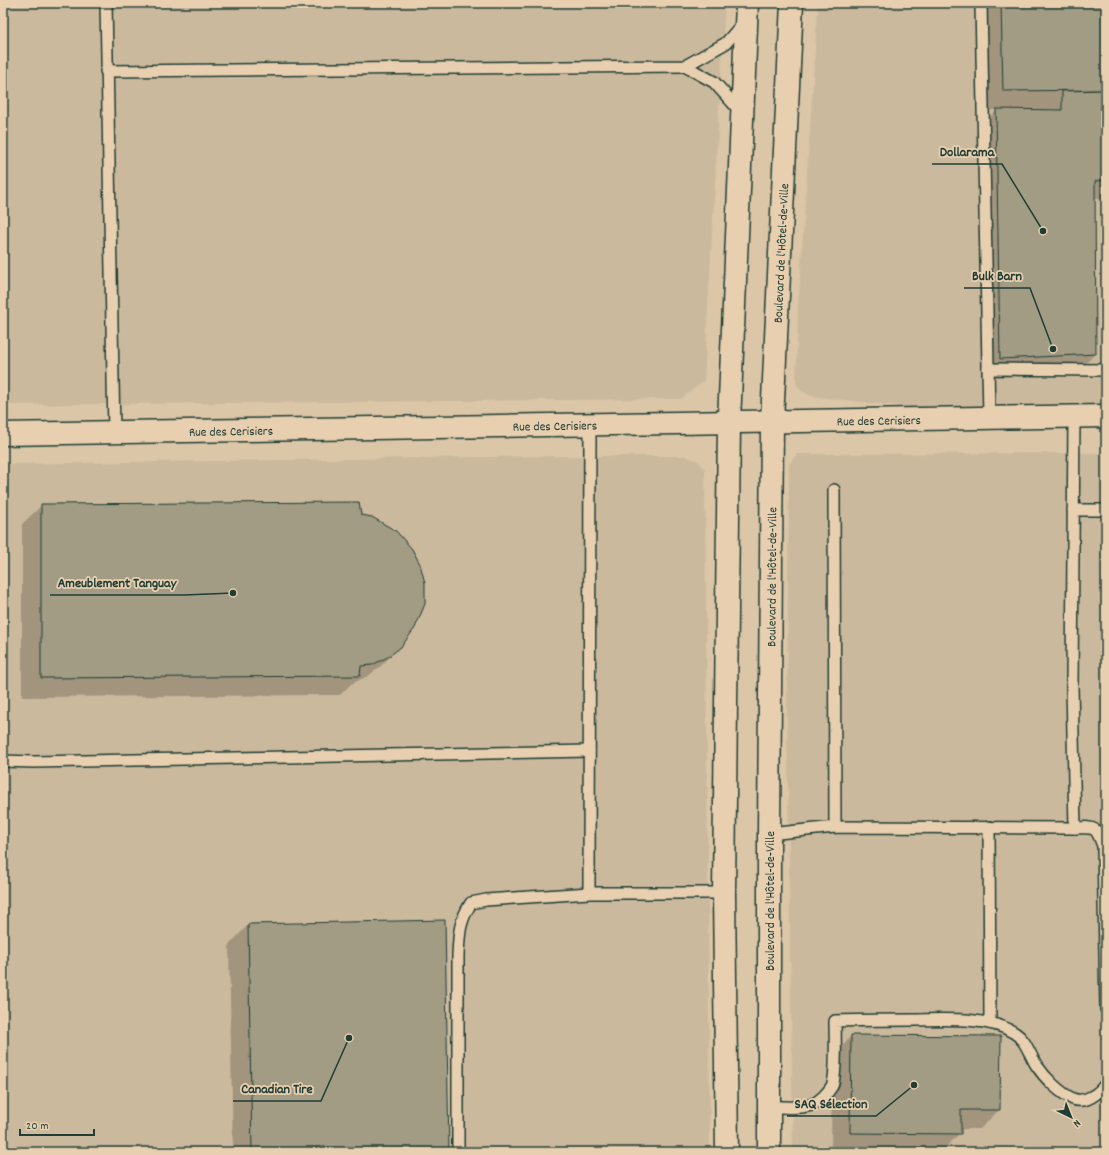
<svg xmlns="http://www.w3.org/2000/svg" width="1109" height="1155" font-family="Dekko,sans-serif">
	<rect width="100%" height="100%" fill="#dcc6a8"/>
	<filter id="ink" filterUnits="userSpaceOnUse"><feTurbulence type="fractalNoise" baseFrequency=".025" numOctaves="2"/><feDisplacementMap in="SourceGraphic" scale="8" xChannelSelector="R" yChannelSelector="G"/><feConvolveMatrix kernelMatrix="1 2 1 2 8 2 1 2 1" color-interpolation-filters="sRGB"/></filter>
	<g filter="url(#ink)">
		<g fill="#cbb99d">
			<path d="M3,3H725L704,381L681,399L3,405Z"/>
			<path d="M818,3H1106V416L989,417L811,396L800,390L796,383L798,311Z"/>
			<path d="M1106,453V1152H793L787,713L789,464L797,454Z"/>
			<path d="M555,456H685L698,461L705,469L710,1152H3V464Z"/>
		</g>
		<g fill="#0003">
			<path d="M982,3H1106V199H1094L1095,354L1076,373L981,378L977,130L997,110H984Z"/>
			<path d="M42,505L360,516L400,646L381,666L368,676L351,684L340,695L22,697V524Z"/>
			<path d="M248,925L448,1152H233L229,945Z"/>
			<path d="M851,1036L1000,1037L999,1110L980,1129H960V1133L941,1152H831L832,1056Z"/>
		</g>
		<g fill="#a29c84" stroke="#1f3d34">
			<path d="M1001,3H1106V90L1003,91Z"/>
			<path d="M1106,90V180L1095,181L1096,354L1000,359L996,109L1062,110V91Z"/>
			<path d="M359,502L361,515L372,517L396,531L412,549L420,564L425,583V604L415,628L401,647L388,657L372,665L361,666L360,676L41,678V504Z"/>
			<path d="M445,920L449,1152H252L248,924Z"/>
			<path d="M851,1035L1001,1036L1000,1110H961V1134L850,1133Z"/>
		</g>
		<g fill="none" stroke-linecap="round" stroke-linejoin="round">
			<defs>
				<g id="service">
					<path d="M106,3L114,432"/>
					<path d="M981,3L989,417"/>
					<path d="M685,66L714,82L742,113"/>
					<path d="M106,71L685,66L726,43L744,22"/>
					<path d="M988,369L1106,370"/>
					<path d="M834,490L835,827"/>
					<path d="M1073,510H1106"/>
					<path d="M3,761L33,762L589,751"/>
					<path d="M989,827L990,1023"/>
					<path d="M1075,828C1095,827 1096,826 1103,846L1106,1009"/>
					<path d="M769,834L835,827L1075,828L1072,686L1074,416"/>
					<path d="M589,893H724"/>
					<path d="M768,1106C782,1107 798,1109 811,1105C819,1102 828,1093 832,1086C837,1075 835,1035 835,1021C860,1020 886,1020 911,1020C940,1020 988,1016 1013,1032C1026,1039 1029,1054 1037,1066C1045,1078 1060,1093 1073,1099C1085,1104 1100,1093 1106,1083"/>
					<path d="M458,1152V956C459,934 459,922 471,903L486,900L589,893L590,424"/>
				</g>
				<g id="tertiary">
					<path id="s1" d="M3,434L1106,416"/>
				</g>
				<g id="secondary">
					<path d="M727,1152L724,893L729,422L747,3"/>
					<path id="s2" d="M769,1152V834L772,421L792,3"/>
				</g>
			</defs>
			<use href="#service" stroke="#1f3d34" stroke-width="14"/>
			<use href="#tertiary" stroke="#1f3d34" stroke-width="25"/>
			<use href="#secondary" stroke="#1f3d34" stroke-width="25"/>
			<use href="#service" stroke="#e8cfb0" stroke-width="11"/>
			<use href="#tertiary" stroke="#e8cfb0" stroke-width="22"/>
			<use href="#secondary" stroke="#e8cfb0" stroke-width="22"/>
		</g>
	</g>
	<g text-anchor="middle" stroke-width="3.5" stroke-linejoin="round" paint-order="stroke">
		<g font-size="13" fill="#1f3d34" stroke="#e8cfb0">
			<text dy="5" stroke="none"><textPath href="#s2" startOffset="899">Boulevard de l'Hôtel-de-Ville</textPath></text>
			<text dy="5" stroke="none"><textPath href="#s1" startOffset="876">Rue des Cerisiers</textPath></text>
			<text dy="5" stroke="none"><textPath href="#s1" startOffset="552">Rue des Cerisiers</textPath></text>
			<text dy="5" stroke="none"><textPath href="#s1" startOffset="228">Rue des Cerisiers</textPath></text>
			<text dy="5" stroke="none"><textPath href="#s2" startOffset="575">Boulevard de l'Hôtel-de-Ville</textPath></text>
			<text dy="5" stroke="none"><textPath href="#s2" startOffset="251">Boulevard de l'Hôtel-de-Ville</textPath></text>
		</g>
	</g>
	<path fill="none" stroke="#1f3d34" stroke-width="1.5" d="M1043 231L1002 164H932M1053 349L1030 288H964M233 593L184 595H50M349 1038L321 1101H233M914 1085L876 1116H787"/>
	<g fill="#1f3d34" stroke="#e8cfb0" stroke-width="1.5">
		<circle cx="1043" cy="231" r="4"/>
		<circle cx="1053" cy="349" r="4"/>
		<circle cx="233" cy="593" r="4"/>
		<circle cx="349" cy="1038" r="4"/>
		<circle cx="914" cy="1085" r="4"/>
	</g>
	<g font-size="14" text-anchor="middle" font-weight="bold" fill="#1f3d34" stroke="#e8cfb0" stroke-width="3.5" stroke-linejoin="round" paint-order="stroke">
		<text x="967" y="156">Dollarama</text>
		<text x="997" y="280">Bulk Barn</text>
		<text x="117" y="587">Ameublement Tanguay</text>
		<text x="277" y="1093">Canadian Tire</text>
		<text x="831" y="1108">SAQ Sélection</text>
	</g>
	<rect width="1109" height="1155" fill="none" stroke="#e8cfb0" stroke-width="16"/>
	<rect x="8" y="8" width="1093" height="1139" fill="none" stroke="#1f3d34" stroke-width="1.5" filter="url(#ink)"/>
	<g transform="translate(1071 1117) rotate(137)" stroke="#e8cfb0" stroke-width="3" paint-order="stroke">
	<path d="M0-3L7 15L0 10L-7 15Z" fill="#1f3d34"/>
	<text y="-6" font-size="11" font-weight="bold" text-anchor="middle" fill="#1f3d34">N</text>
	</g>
	<path d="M20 1129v6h74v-6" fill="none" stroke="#1f3d34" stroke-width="2"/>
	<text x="26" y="1129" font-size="12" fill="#1f3d34" stroke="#e8cfb0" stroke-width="3" paint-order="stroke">20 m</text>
</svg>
